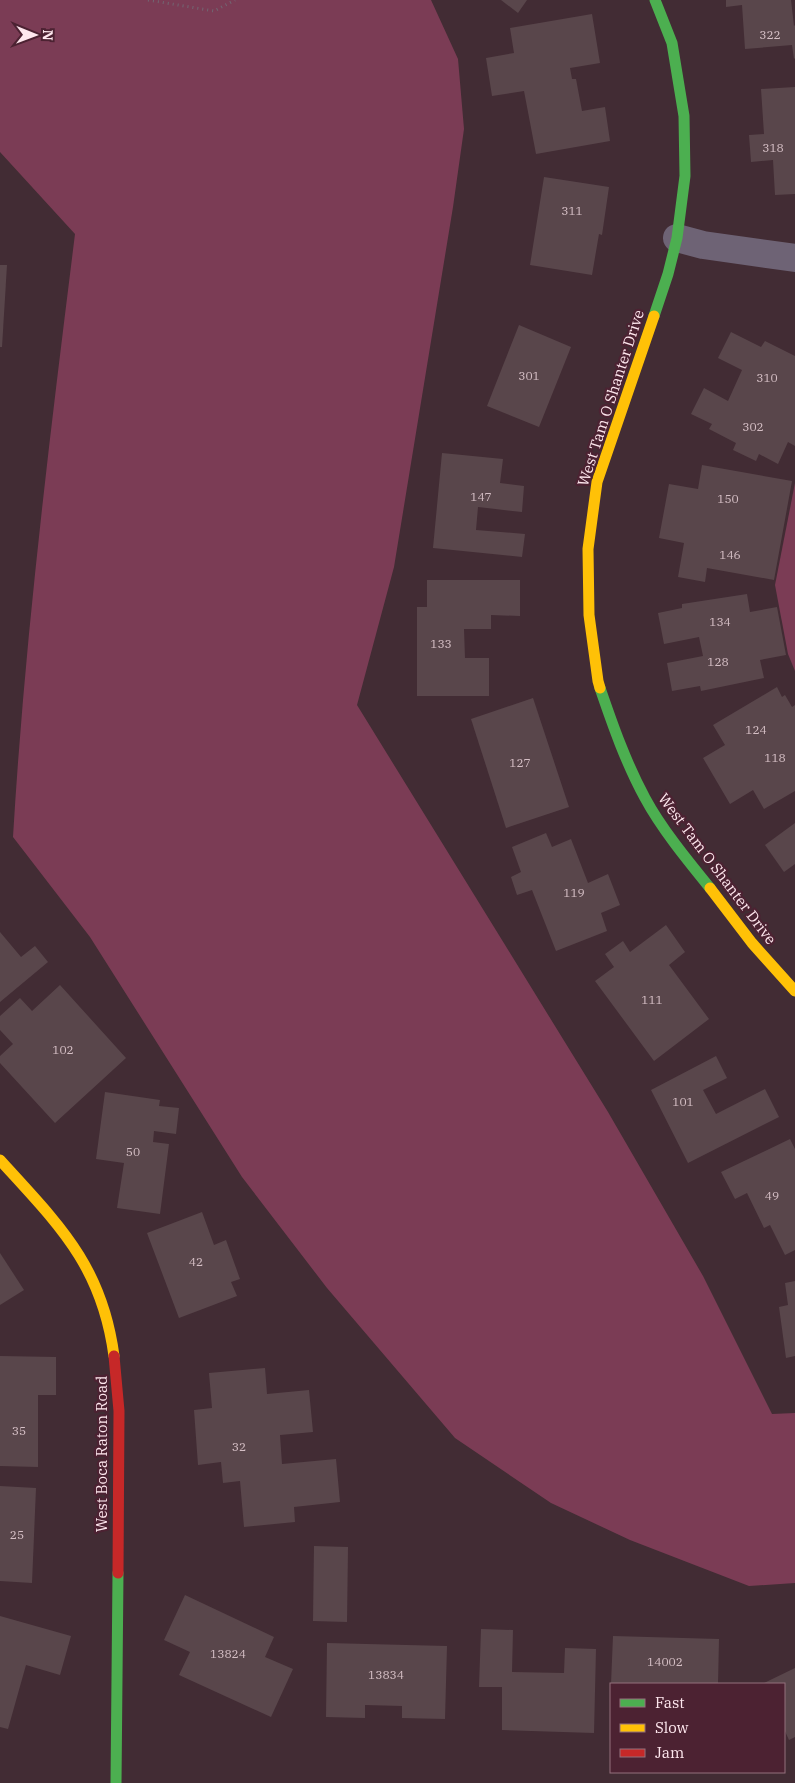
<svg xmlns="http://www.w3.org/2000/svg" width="795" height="1783" font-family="'IBM Plex Serif',serif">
	<rect width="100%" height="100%" fill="#422c34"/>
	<g fill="#7b3c55">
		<path d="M0,0H431L458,59L464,129L453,207L394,567L357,705L608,1112L703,1276L772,1414L795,1413V1583L749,1586L630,1540L551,1503L455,1438L327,1288L242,1177L90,937L13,837C25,635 50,435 75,234L0,152Z"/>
		<path d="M795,483V671L788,654L775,585Z"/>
	</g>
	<g fill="#59464b">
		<path d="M501,0H527L518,13Z"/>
		<path d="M726,0H791L794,26L795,25V58L794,59L792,45L745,49L742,5L726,7Z"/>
		<path d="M592,14L600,63L570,68L572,79H576L582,111L605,107L610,141L536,154L524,91L492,96L486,58L514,53L510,28Z"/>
		<path d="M795,87V194L775,195L773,160L751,162L749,135L764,134L761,89Z"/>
		<path d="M544,177L609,187L602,235L599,234L592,275L530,265Z"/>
		<path d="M0,265H7L2,347H0Z"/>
		<path d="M519,325L571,347L539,427L487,406Z"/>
		<path d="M731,332L761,347L765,341L795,356V446L788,442L778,464L759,454L756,461L733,450L736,443L709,429L712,424L691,414L704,388L728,401L742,370L718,358Z"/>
		<path d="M442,453L503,459L500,483L524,486L522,512L478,507L476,530L525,534L522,557L433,548Z"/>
		<path d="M702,465L792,481L774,580L707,568L705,582L678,577L684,543L659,538L669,484L698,489Z"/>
		<path d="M427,580H520V616L491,615V629H464L465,658H489V696H417V607H427Z"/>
		<path d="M747,594L750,612L777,607L786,655L760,660L764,678L701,691L700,686L672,691L667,663L703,656L699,637L664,644L658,613L682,608V604Z"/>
		<path d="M777,687L782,697L785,695L792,707L795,705V791L764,809L753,790L730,804L703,758L725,745L713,725Z"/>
		<path d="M533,698L569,807L506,828L471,719Z"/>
		<path d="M795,823V864L784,872L765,845Z"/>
		<path d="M546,833L552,847L571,839L588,883L608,874L620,905L601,913L607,931L556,951L532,890L517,895L511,877L521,872L512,847Z"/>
		<path d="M666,925L685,952L669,965L709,1019L654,1061L595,981L614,967L605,954L623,941L630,952Z"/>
		<path d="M0,932L21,957L35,946L48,962L0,1002Z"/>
		<path d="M60,985L126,1058L55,1123L0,1063V1056L13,1044L0,1030V1016L20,998L32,1011Z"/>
		<path d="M716,1056L727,1078L703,1090L716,1114L765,1089L779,1117L688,1163L651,1090Z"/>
		<path d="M105,1092L160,1100L159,1106L179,1108L176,1134L154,1131L153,1142L169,1144L160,1214L117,1208L124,1163L96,1159Z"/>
		<path d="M790,1139L795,1149V1250L785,1255L770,1225L764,1228L747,1193L735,1199L721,1172Z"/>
		<path d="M202,1212L214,1245L226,1240L240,1279L231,1282L237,1296L179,1318L147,1233Z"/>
		<path d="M0,1253L24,1290L0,1305Z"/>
		<path d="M795,1281V1356L786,1358L779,1307L788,1305L785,1283Z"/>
		<path d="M0,1356L56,1357V1395H38V1467L0,1466Z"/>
		<path d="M265,1368L267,1394L309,1390L313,1432L280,1435L282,1464L336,1459L340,1502L294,1507L295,1522L244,1527L240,1481L223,1483L221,1462L198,1465L194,1410L212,1408L209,1373Z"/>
		<path d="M0,1486L36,1488L32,1583L0,1581Z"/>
		<path d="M314,1546L348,1547L347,1622L313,1621Z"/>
		<path d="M185,1595L274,1637L265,1657L293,1669L271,1717L179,1675L190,1652L164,1640Z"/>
		<path d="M0,1616L71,1636L60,1675L26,1665L8,1729L0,1727Z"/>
		<path d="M481,1629L513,1630L512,1672L564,1673L565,1648L596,1649L594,1733L502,1730V1687H479Z"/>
		<path d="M613,1636L719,1639L718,1684H611Z"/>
		<path d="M327,1643L447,1646L445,1719L402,1718V1706L365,1705V1718L326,1717Z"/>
		<path d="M795,1668V1737L789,1740L784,1729V1684H762Z"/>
	</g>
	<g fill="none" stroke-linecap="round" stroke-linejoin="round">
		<path stroke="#726672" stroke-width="3" stroke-dasharray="1 4" stroke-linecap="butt" d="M148,0L214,11L235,0"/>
		<path stroke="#6e6375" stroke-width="28" d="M677,238L703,245L795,258"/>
		<g stroke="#4caf50" stroke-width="11">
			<path d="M654,316L668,274L677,238L685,176L684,116L672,43L655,0"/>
			<path d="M600,688C613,726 626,763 645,798C661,828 688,861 710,888"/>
			<path d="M116,1783L118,1573"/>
		</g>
		<g stroke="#ffc107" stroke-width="11">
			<path d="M600,688L598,681L589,615L588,549L597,482L654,316"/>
			<path d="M710,888L752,943L795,991"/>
			<path d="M0,1160C58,1224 102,1265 114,1356"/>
		</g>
		<path stroke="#c62828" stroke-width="11" d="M114,1356L119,1411L118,1573"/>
	</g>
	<g text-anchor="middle" stroke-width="4.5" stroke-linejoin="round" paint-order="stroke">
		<g font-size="12" fill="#d5bfc5">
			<text x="770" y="39">322</text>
			<text x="773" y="152">318</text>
			<text x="572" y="215">311</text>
			<text x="529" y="380">301</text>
			<text x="767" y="382">310</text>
			<text x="753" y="431">302</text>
			<text x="481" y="501">147</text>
			<text x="728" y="503">150</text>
			<text x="730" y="559">146</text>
			<text x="720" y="626">134</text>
			<text x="441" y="648">133</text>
			<text x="718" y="666">128</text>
			<text x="756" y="734">124</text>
			<text x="775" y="762">118</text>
			<text x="520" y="767">127</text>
			<text x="574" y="897">119</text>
			<text x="652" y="1004">111</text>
			<text x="63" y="1054">102</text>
			<text x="683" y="1106">101</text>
			<text x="133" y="1156">50</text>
			<text x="772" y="1200">49</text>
			<text x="196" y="1266">42</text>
			<text x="19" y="1435">35</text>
			<text x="239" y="1451">32</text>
			<text x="17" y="1539">25</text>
			<text x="228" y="1658">13824</text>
			<text x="665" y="1666">14002</text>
			<text x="386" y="1679">13834</text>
		</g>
		<g font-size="15" fill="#fee7ee" stroke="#4c2232">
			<text transform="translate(611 398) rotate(-72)" y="5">West Tam O Shanter Drive</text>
			<text transform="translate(717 869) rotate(53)" y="5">West Tam O Shanter Drive</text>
			<text transform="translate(102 1454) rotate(-90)" y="5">West Boca Raton Road</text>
		</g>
	</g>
	<rect x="610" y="1683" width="175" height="90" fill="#4c2232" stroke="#93717d"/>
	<rect x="620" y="1699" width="25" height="8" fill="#4caf50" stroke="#93717d"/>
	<text x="655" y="1708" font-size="15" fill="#fee7ee">Fast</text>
	<rect x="620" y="1724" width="25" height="8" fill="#ffc107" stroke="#93717d"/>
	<text x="655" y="1733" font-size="15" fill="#fee7ee">Slow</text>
	<rect x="620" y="1749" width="25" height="8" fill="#c62828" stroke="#93717d"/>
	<text x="655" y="1758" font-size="15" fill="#fee7ee">Jam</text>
	<g transform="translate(35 35) rotate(91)" stroke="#4c2232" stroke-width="4" paint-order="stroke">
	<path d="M0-4L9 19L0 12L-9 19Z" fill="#fee7ee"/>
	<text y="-8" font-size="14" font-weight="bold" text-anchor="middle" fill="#fee7ee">N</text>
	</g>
</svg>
